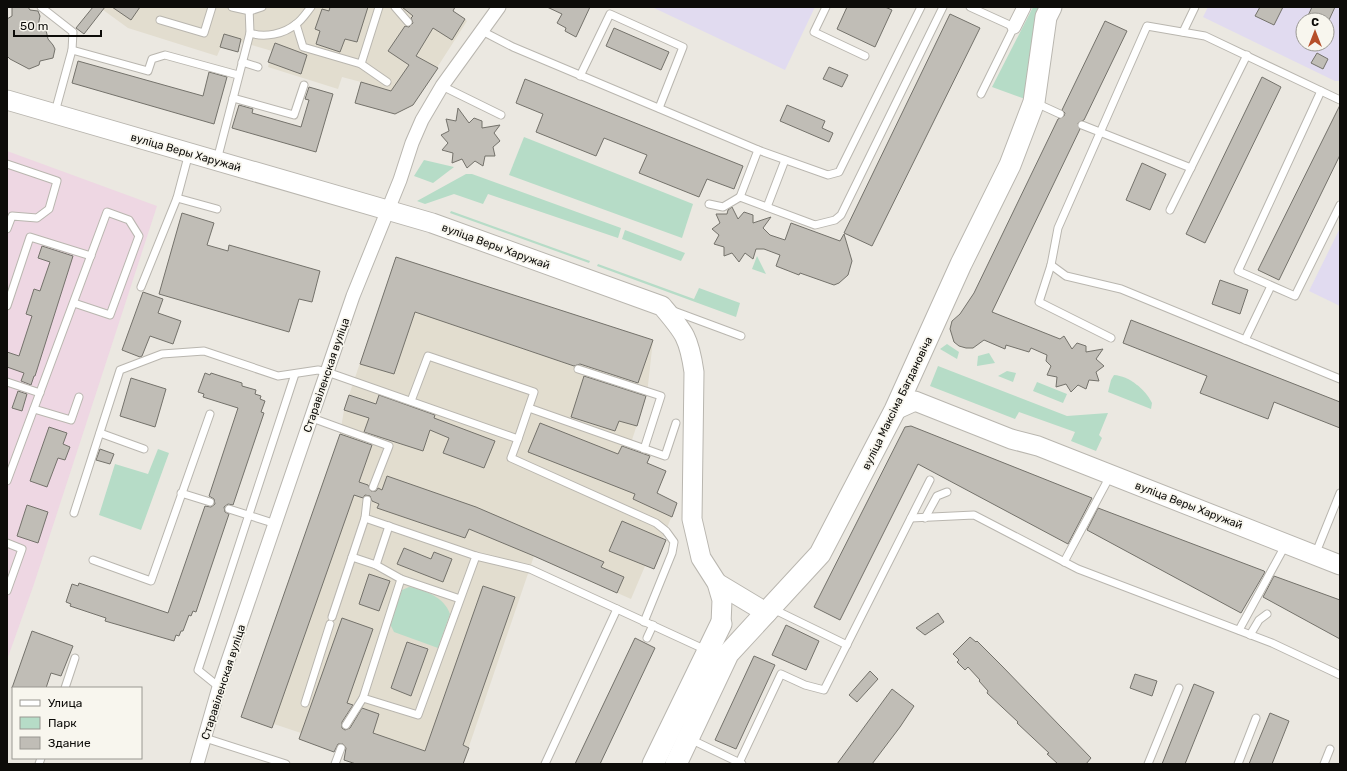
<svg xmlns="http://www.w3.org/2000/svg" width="1347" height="771" font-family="Rubik,sans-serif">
	<rect width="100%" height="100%" fill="#ebe8e1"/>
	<g fill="#e2ddcf">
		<path d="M99,7H455L453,11L467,21L413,105L395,114L355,103L361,82L342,77L338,89L268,67L272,51L241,42L238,52L221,47L217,56L128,28Z"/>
		<path d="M396,257L653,340L647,394L630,446L651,454L647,463L666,471L657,493L677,503L663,538L666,540L654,569L645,566L631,599L534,556L463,764H356L347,750L333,745L331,750L299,739L301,733L274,724L272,728L241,717L340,434L344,410Z"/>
	</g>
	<g fill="#e1dbf0" fill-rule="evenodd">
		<path d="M652,7H815L785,70Z"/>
		<path d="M1208,7H1340V81H1335L1203,17ZM1303,20H1327V44H1303Z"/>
		<path d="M1340,228V306L1309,291Z"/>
	</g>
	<path fill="#eed7e3" d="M7,151L157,206L34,584L7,660Z"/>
	<g fill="#b6dcc7">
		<path d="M1033,7H1040L1028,100L992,87Z"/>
		<path d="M524,137L693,204L682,238L509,175Z"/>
		<path d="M424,160L454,167L433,183L414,176Z"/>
		<path d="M466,174H472L621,228L618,238L488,194L483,204L454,194L425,204L417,201Z"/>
		<path d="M451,211L590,261L589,263L450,213Z"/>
		<path d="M625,230L685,253L681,261L622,239Z"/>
		<path d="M757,256L766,274L752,269Z"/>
		<path d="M598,264L694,299L699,288L740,303L736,317L597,266Z"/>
		<path d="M947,344L959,352L957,359L940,349Z"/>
		<path d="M989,353L995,363L977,366L978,356Z"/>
		<path d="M938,366L1067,416L1108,413L1099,435L1102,438L1096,451L1071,441L1075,432L1019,412L1015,419L930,386Z"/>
		<path d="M1007,371L1016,373L1013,382L998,376Z"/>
		<path d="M1114,375C1129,376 1145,389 1152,403L1151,409L1108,392L1111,380Z"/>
		<path d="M1037,382L1067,394L1063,403L1033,391Z"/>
		<path d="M158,449L169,453L141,530L99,515L115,464L148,474Z"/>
		<path d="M409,587C425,590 444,597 450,614L438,648L394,632L390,624L402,590Z"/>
	</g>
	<g fill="#c0bdb6" stroke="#74726b">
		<path d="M12,7H28L30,10L38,11L40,16L38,26L46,30L48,39L53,45L55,49L53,58L40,61L39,65L29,69L10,59L7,56V19L12,16Z"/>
		<path d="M93,7H105L84,34L76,28Z"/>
		<path d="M112,7H140L131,20Z"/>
		<path d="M330,7H368L357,42L345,39L340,52L316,44L320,31L315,29L322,9L329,11Z"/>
		<path d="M402,7H455L453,11L465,19L452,40L433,28L416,56L438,68L413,105L395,114L355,103L361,82L391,91L409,65L388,51L405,26L409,27L413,23L411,18L413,16Z"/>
		<path d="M547,7H590L576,37L565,31L566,28L557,23L562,14Z"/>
		<path d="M847,7H885L892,10L875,47L837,29Z"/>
		<path d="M1260,7H1283L1274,25L1255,16Z"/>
		<path d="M1312,7H1335L1329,20H1306Z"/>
		<path d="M950,14L980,28L872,246L844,233Z"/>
		<path d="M1105,21L1127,31L1084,120L1078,123L1080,129L992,312L1060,339L1064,336L1072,349L1077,343L1086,346V352L1103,349L1096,359L1104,366L1096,372L1099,381L1089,380L1086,389L1078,385L1071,392L1066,384L1056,387L1057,377L1047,375L1051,366L1046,361L1047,355L1031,348L1029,352L1006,345L1005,349L984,340L973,348H966L959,346L954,342L950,329L952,321L960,314L974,293L1058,119L1064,116L1065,113L1062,110Z"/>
		<path d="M614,28L669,52L661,70L606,46Z"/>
		<path d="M224,34L241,39L238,52L220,47Z"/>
		<path d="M275,43L307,55L301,74L268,62Z"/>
		<path d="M1317,53L1328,59L1323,69L1311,63Z"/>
		<path d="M78,61L203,96L209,72L227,77L214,124L72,83Z"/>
		<path d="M829,67L848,75L842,87L823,79Z"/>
		<path d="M1262,77L1281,87L1205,243L1186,234Z"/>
		<path d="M525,79L743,166L734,189L707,179L699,197L639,173L647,155L604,138L596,156L536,132L543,114L516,103Z"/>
		<path d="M309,87L333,94L316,152L232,128L239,105L253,109L252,113L301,127L309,100L305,99Z"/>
		<path d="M787,105L825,121L822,128L833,133L829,142L780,121Z"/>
		<path d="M1340,105V155L1279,280L1258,270Z"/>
		<path d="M458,108L469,123L474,118L482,121V128L500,125L494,133L500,141L493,147L495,156H485L483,166L475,161L467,168L462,159L452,163L453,153L442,150L448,143L441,135L449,131L446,119L456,121Z"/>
		<path d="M1142,163L1166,174L1150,210L1126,200Z"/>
		<path d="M732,207L738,219L744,212L753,215V223L771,217L763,228L770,235L785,240L791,223L840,241L844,234L852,261L848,275L839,283L834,285L800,273L799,275L776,266L780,255L764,249H756L753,259L745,253L739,262L732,253L724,256V247L714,244L719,235L712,229L720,223L716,214H727L728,210Z"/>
		<path d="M182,213L214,223L207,245L228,251L229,245L320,271L312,302L299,299L289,332L159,294Z"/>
		<path d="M42,246L73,256L35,376H34L31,385L21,381L24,373L7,367V352L19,356L32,316L26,314L34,289L40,291L50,262L38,258Z"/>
		<path d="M396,257L653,340L638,383L580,364L574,366L415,312L394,374L360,364Z"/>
		<path d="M1220,280L1248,290L1240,314L1212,304Z"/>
		<path d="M143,292L163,299L158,313L181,321L173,344L150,336L142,356L140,357L122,350Z"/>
		<path d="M1131,320L1340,402V428L1274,402L1268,419L1200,393L1207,376L1123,343Z"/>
		<path d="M205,373L210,375L211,373L242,383V386L256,390L255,394L261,396L260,399L265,401L261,412L264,413L233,505L228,504L224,507L225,512L229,514L196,612L193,611L191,616L189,615L183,631H181L179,636L176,635L174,641L105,621L106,618L70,606L71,604L66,602L72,584L78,586L79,583L168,613L205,506L211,507L215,504L214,499L209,496L238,408L203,397L204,394L198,392Z"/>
		<path d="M584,376L646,396L637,426L619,421L615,431L571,417Z"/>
		<path d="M131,378L166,389L155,427L120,416Z"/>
		<path d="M18,391L27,394L22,411L12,408Z"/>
		<path d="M349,395L376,404L379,395L435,415L434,418L495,441L484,468L443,453L449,438L430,430L423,451L364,432L369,418L344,410Z"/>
		<path d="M540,423L618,454L622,446L650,456L647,463L666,471L657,493L677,503L672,517L633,499L635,494L528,452Z"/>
		<path d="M911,426L1092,498L1068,544L918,464L840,620L814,607L905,427Z"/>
		<path d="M49,427L67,433L63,444L70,447L65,460L58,458L47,487L30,481Z"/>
		<path d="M340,434L372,445L359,482L368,485L371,491H376L378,488L382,490L387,476L476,507L604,562L601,567L624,577L617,593L534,556L469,529L465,538L377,508L379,504L372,501L370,496L365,495L363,498L354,495L272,728L241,717Z"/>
		<path d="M100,449L114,454L110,464L96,460Z"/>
		<path d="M27,505L48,512L38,543L17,536Z"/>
		<path d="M1098,508L1264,571L1265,572L1241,613L1087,530Z"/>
		<path d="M622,521L666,540L654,569L609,551Z"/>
		<path d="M404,548L431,559L434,552L452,559L443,582L397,564Z"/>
		<path d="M369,574L390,581L379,611L359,604Z"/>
		<path d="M1274,576L1340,600V639L1263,597Z"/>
		<path d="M483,586L515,597L463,745L469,748L463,764H356L344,760L346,748L343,744H338L334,752L299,739L342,618L373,629L347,703L353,705L342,722V728L345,730L350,728L362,708L379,714L373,733L425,751Z"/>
		<path d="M938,613L944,622L925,635L916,628Z"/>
		<path d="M786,625L819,641L806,670L772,655Z"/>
		<path d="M32,631L73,646L61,676L51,673L46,688H12Z"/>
		<path d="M970,637L976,642L977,641L1002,666L1091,758L1086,764H1058L1047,754L1049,753L1017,723L1018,722L987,693L988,691L979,681L980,680L968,667L965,670L957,662L959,660L953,654Z"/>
		<path d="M635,638L655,648L600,764H575Z"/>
		<path d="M407,642L428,649L411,696L391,688Z"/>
		<path d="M754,656L775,665L736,749L715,740Z"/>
		<path d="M870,671L878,679L857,702L849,695Z"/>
		<path d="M1135,674L1157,681L1152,696L1130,688Z"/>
		<path d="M1194,684L1214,692L1185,764H1162Z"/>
		<path d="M892,689L914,706L900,727L872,764H837Z"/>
		<path d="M1270,713L1289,721L1272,764H1249Z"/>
	</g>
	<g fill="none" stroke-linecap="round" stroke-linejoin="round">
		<defs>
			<g id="lane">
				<path d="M41,7L73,32L72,50L55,112"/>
				<path d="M232,7L250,11L262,7"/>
				<path d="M395,7L408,22"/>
				<path d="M826,7L814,32L865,56"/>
				<path d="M970,7L1014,27L981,94"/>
				<path d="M160,20L204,33L212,7"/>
				<path d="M296,24L303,47L361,64L379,7"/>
				<path d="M482,31L513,47L758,150L740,197"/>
				<path d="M1183,32L1195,7"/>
				<path d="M250,33C265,38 284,34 296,24C302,20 307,12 311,7"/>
				<path d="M72,50L148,71L152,59L165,55L238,75"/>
				<path d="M242,62L258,67"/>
				<path d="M361,64L387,82"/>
				<path d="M580,76L610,14L683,47L659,108"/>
				<path d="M442,86L501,115"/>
				<path d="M1321,91L1238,271L1295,296L1340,205"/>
				<path d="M233,98L294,115L304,85"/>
				<path d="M1036,103L1060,114"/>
				<path d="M1082,125L1191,168"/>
				<path d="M758,150L828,175L839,172L921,7"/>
				<path d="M189,153L177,198L217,209"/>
				<path d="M217,160L250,33L249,7"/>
				<path d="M7,164L57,181L49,209L37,218L12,216L7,229"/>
				<path d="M709,204L723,207L740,197L815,225L835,220L841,215L943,7"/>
				<path d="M767,207L785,160"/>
				<path d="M1170,210L1247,55"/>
				<path d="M1051,265L1066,276L1121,289L1340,379"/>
				<path d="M141,287L177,198"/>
				<path d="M7,306L30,237L91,256"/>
				<path d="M671,310L741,336"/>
				<path d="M1111,338L1039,302L1051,265L1058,228L1147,26L1205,36L1340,100"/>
				<path d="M1245,340L1271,286"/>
				<path d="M578,369L661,396L644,449"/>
				<path d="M7,382L40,393"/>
				<path d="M529,408L665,456L676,423"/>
				<path d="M34,409L71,420L79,397"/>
				<path d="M312,418L389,446L373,487"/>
				<path d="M100,433L144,449"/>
				<path d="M518,439L511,458L656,523L666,531L674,542L672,553L644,622"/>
				<path d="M7,481L107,212L129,220L139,236L110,315L74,303"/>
				<path d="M181,493L210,502"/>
				<path d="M367,500L365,518L476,556L418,715L363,698L401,579L460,599"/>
				<path d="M229,509L276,524"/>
				<path d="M74,513L120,370L162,354L204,351L278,376L318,370L327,372L518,439L534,392L428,356L411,401"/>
				<path d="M911,518L974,515L1078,569L1272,643L1340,675"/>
				<path d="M925,518L937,496L947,492"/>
				<path d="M7,543L22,549L7,591"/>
				<path d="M1315,555L1340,493"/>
				<path d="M476,556L530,569L706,650"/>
				<path d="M352,557L376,565L401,579"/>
				<path d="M93,560L151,581L210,414"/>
				<path d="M1064,562L1110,476"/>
				<path d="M376,565L389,526"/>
				<path d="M773,609L847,645"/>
				<path d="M332,617L365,518"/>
				<path d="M1239,630L1286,544"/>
				<path d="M1250,635L1259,620L1267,614"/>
				<path d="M647,638L653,625"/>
				<path d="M219,687L198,670L295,374"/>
				<path d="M65,688L75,658"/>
				<path d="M305,703L330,624"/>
				<path d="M346,725L363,698"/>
				<path d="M205,738L286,764"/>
				<path d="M690,739L742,764"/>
				<path d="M739,763L781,674L805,685L824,690L930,480"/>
				<path d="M39,764L41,758"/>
				<path d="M335,764L341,748"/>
				<path d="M545,764L617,609"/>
				<path d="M1148,764L1179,688"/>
				<path d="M1238,764L1256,718"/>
				<path d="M1324,764L1330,749"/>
			</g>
			<g id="street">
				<path d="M1014,27L1024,7"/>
				<path d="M197,764L219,687L353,296L400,180L412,143L422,120L442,86L499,7"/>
			</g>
			<g id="secondary">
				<path d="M7,100L432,223L662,306C684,332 689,337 694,372L692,519L701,558L717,583L722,600L721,624"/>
				<path d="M895,410L915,401L1011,439L1038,446L1340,565"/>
				<path d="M717,583L767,613"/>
			</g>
			<g id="primary">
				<path d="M653,764L721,624"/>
				<path d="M676,764L728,654L820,554L895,410L961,264L1010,165L1034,102L1046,17L1051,7"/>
			</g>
		</defs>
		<use href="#lane" stroke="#b9b6af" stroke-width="9"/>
		<use href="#street" stroke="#b9b6af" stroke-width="15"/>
		<use href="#secondary" stroke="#b9b6af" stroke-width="21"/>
		<use href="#primary" stroke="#b9b6af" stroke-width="23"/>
		<use href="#lane" stroke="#fff" stroke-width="7"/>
		<use href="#street" stroke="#fff" stroke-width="13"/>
		<use href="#secondary" stroke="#fff" stroke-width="19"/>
		<use href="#primary" stroke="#fff" stroke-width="21"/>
	</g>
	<g text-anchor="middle" stroke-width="3.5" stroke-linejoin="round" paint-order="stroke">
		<g font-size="11" fill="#0d0c09" stroke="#f8f6ee">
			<text transform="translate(186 152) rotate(16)" y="4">вуліца Веры Харужай</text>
			<text transform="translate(496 246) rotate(20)" y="4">вуліца Веры Харужай</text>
			<text transform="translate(326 375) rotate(-71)" y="4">Старавіленская вуліца</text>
			<text transform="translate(897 403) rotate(-64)" y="4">вуліца Максіма Багдановіча</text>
			<text transform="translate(1189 505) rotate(21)" y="4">вуліца Веры Харужай</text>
			<text transform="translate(223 682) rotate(-72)" y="4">Старавіленская вуліца</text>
		</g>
	</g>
	<rect width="1347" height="771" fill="none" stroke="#0d0c09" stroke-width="16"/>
	<rect x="12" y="687" width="130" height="72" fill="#f8f6ee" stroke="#9a9892"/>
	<rect x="20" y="700" width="20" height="6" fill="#ffffff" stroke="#9a9892"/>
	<text x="48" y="707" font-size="12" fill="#0d0c09">Улица</text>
	<rect x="20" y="717" width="20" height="12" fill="#b6dcc7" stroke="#9a9892"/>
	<text x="48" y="727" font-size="12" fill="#0d0c09">Парк</text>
	<rect x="20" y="737" width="20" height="12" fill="#c0bdb6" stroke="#9a9892"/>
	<text x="48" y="747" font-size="12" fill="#0d0c09">Здание</text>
	<g transform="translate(1315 32)"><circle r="19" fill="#f8f6ee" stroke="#9a9892"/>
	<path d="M0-3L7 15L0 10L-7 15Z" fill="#b64f2a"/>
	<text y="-6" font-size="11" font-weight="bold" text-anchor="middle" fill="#0d0c09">С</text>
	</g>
	<path d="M14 30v6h87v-6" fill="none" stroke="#0d0c09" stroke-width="2"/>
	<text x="20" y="30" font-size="12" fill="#0d0c09" stroke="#f8f6ee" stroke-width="3" paint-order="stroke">50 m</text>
</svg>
